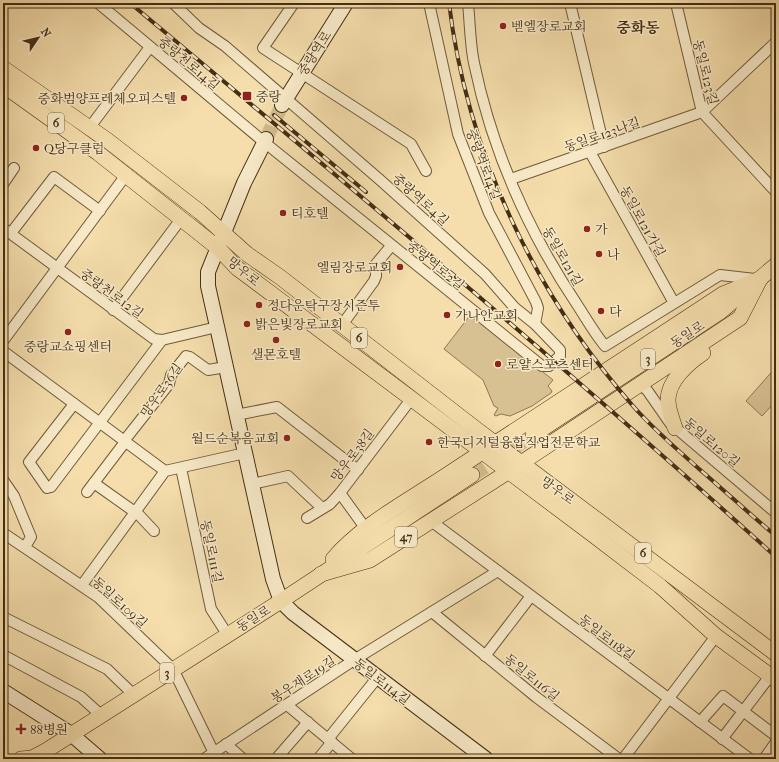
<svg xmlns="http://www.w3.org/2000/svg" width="779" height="762" font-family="'IM FELL French Canon','Noto Serif KR',serif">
	<rect width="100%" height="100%" fill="#f5deac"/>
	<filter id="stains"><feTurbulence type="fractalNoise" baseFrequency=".005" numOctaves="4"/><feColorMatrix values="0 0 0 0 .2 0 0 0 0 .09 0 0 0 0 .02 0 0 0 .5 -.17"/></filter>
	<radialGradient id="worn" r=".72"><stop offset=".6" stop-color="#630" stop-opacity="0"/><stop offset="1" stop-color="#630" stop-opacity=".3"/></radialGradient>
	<g fill="#d7c092" stroke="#8e7753">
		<path d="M471,314L553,380L548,386L552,391L551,393L532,406L510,416L501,414L496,416L494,415L498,408L494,406L483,380L444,349Z"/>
		<path d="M776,367V401L762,416L746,401Z"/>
	</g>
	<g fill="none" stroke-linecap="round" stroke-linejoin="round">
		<path stroke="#d2bb8e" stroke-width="14" stroke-dasharray="14 7" stroke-linecap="butt" d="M266,139L282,105"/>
		<path stroke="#d2bb8e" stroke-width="15" stroke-dasharray="15 8" stroke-linecap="butt" d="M472,475L533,435"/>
		<defs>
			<g id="street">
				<path d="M98,3L264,142L542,366H549L560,356V350L535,324L515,308L485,274L379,179L225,46L199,28L173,3"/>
				<path d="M294,3L263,48L411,144L426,171"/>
				<path d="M429,3L458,134L489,213L536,302L538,308L535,324"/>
				<path d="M468,3C470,23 470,44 474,63C492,150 529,233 578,306C587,320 595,334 605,346L720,275L755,279"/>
				<path d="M570,3L604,147"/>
				<path d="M676,3L702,112L776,192"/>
				<path d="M90,127L150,47"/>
				<path d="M590,152L674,303"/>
				<path d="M511,179L702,112L776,42"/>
				<path d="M3,184L14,168"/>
				<path d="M3,228L154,339L162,340L217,327"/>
				<path d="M11,233L54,177L100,211"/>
				<path d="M113,310L181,219"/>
				<path d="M342,325L374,281L376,276V264L391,246"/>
				<path d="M3,341L126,175"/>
				<path d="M3,351L165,471"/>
				<path d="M640,385L647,390L670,423L776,513"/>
				<path d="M74,404L29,462L47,488L51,487L162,340"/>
				<path d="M236,415L277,407L358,470"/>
				<path d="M124,441L169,384L171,375L186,356L190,357L208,370L226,367"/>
				<path d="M181,468L211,609L227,634"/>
				<path d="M3,480L14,496L31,537L25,547"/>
				<path d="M94,483L139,515L154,531"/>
				<path d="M252,484L288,476L322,508"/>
				<path d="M87,492L125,442"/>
				<path d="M307,518L330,504L340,493"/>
				<path d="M431,521L750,759"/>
				<path d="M366,529L340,493L412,398"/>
				<path d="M3,533L98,597L173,669L217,759"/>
				<path d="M82,585L165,471L245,453"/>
				<path d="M432,612L536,697L619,759"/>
				<path d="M3,617L107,669L133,694"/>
				<path d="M3,655L81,697L101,715"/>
				<path d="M485,656L531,596"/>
				<path d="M287,705L352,759"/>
				<path d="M700,722L723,696L776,736"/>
				<path d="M328,739L377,678"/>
				<path d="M722,739L770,676"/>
				<path d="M226,744L243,759"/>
				<path d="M204,759L354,660L498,571"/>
				<path d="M276,759L308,722"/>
				<path d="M318,759L332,742"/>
				<path d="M623,759L716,636"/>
				<path d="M764,759L776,742"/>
			</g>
			<g id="secondary">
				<path d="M282,105L346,3"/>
				<path d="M266,139L244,183L208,272V286L273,579L281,601L293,613L486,759"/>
				<path d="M3,691L71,734L100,759"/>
			</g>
			<g id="primary">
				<path d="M3,68L107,140L200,212L247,254L280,277L476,429L776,654"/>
				<path d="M3,85L98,153L218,248L237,268L592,534L660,586L716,636L776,680"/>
				<path d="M675,428C672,419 668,409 668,400C668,381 688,363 703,353"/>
				<path d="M533,435L720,312L776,265"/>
				<path d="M333,559C361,525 413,498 450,473C540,413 632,354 723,294L760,279"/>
				<path d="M321,574L370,560L500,477L740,318L760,279"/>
				<path d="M21,759L32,758L47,750L281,601L472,475"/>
			</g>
		</defs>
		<use href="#street" stroke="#705a3a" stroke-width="12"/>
		<use href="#secondary" stroke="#442e14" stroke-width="16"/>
		<use href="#primary" stroke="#442e14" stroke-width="16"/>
		<use href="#street" stroke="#f8eac9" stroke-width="10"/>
		<use href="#secondary" stroke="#f8eac9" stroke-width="14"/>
		<use href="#primary" stroke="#f5deac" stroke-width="15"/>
		<defs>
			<g id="rail">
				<path d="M130,3C348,185 566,367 776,557"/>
				<path d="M449,3C467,152 534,293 633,406C655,431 680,452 705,474C729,495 752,516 776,536"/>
				<path d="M274,115L366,192"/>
			</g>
		</defs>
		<use href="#rail" stroke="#442e14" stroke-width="4"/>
		<use href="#rail" stroke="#f8eac9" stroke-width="2.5" stroke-dasharray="8" stroke-linecap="butt"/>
	</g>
	<g fill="#8f2418" stroke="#f8eac9" stroke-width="1.5">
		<circle cx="503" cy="26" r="4"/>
		<rect x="242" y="91" width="10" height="10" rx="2"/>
		<circle cx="184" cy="98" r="4"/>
		<circle cx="36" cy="148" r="4"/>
		<circle cx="283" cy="213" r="4"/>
		<circle cx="587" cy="229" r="4"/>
		<circle cx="599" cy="254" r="4"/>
		<circle cx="400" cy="267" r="4"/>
		<circle cx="259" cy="305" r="4"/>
		<circle cx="601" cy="311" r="4"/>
		<circle cx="447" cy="315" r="4"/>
		<circle cx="247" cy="324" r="4"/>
		<circle cx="68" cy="332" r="4"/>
		<circle cx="276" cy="340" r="4"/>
		<circle cx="498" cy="364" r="4"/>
		<circle cx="287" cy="438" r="4"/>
		<circle cx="429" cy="442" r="4"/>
		<path d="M19 723h4v4h4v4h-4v4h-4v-4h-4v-4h4z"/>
	</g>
	<g text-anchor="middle" stroke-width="3" stroke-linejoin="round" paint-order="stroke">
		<g fill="#f8eac9" stroke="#7a664a" stroke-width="1">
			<rect x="48" y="113" width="16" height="20" rx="3"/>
			<rect x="351" y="328" width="16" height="20" rx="3"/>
			<rect x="641" y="349" width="14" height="20" rx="3"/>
			<rect x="395" y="527" width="22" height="20" rx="3"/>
			<rect x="635" y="543" width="16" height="20" rx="3"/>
			<rect x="160" y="663" width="14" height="20" rx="3"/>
		</g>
		<g font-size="12" font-weight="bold" fill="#442e14">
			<text x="56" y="127">6</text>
			<text x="359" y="342">6</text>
			<text x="648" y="363">3</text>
			<text x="406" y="541">47</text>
			<text x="643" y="557">6</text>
			<text x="167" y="677">3</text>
		</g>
		<g font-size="13" fill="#442e14" stroke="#f8eac9" text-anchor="start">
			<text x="511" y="31">벧엘장로교회</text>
			<text x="256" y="101">중랑</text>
			<text x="176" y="103" text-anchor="end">중화범양프레체오피스텔</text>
			<text x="44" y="153">Q당구클럽</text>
			<text x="291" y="218">티호텔</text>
			<text x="595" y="234">가</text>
			<text x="607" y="259">나</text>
			<text x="392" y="272" text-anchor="end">엘림장로교회</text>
			<text x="267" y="310">정다운탁구장시즌투</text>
			<text x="609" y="316">다</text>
			<text x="455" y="320">가나안교회</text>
			<text x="255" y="329">밝은빛장로교회</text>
			<text x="68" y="351" text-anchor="middle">중랑교쇼핑센터</text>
			<text x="276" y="359" text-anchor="middle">샐몬호텔</text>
			<text x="506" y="369">로얄스포츠센터</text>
			<text x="279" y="443" text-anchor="end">월드순복음교회</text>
			<text x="437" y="447">한국디지털융합직업전문학교</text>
			<text x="30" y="734">88병원</text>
		</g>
		<g font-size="13" fill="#442e14" stroke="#f8eac9">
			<text transform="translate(314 53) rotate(-57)" y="5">중랑역로</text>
			<text transform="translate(189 63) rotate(40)" y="5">중랑천로14길</text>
			<text transform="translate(706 72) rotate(76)" y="5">동일로123길</text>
			<text transform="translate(602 134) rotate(-19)" y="5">동일로123나길</text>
			<text transform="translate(484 164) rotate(69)" y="5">중랑역로14길</text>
			<text transform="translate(421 199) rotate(42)" y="5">중랑역로4길</text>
			<text transform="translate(643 221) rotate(61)" y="5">동일로121가길</text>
			<text transform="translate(563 256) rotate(60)" y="5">동일로121길</text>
			<text transform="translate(436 265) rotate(39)" y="5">중랑역로2길</text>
			<text transform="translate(244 271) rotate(40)" y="5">망우로</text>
			<text transform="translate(112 293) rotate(36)" y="5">중랑천로12길</text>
			<text transform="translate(687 334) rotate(-33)" y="5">동일로</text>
			<text transform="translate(161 390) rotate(-55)" y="5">망우로36길</text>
			<text transform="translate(712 442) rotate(40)" y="5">동일로120길</text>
			<text transform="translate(352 455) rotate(-53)" y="5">망우로38길</text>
			<text transform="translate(558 490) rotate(36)" y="5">망우로</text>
			<text transform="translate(212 551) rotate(78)" y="5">동일로111길</text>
			<text transform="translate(120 602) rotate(42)" y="5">동일로109길</text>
			<text transform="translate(253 618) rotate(-32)" y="5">동일로</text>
			<text transform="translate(607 637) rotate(37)" y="5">동일로118길</text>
			<text transform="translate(532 677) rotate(39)" y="5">동일로116길</text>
			<text transform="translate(303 679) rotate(-33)" y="5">봉우재로19길</text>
			<text transform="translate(382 681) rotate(37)" y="5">동일로114길</text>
		</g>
		<g font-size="15" font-weight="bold" fill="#442e14" stroke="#f8eac9">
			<text x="638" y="33">중화동</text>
		</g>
	</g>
	<rect width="779" height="762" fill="none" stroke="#f5deac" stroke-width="16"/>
	<rect x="4" y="4" width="771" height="754" fill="none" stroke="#442e14" stroke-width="2"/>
	<rect x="8" y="8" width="763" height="746" fill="none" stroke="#442e14"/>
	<g transform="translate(38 38) rotate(55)" stroke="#f8eac9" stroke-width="3" paint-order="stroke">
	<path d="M0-3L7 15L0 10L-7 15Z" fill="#442e14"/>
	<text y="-6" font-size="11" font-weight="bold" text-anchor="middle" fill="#442e14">N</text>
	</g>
	<rect width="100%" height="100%" filter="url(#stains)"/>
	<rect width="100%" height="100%" fill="url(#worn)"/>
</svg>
